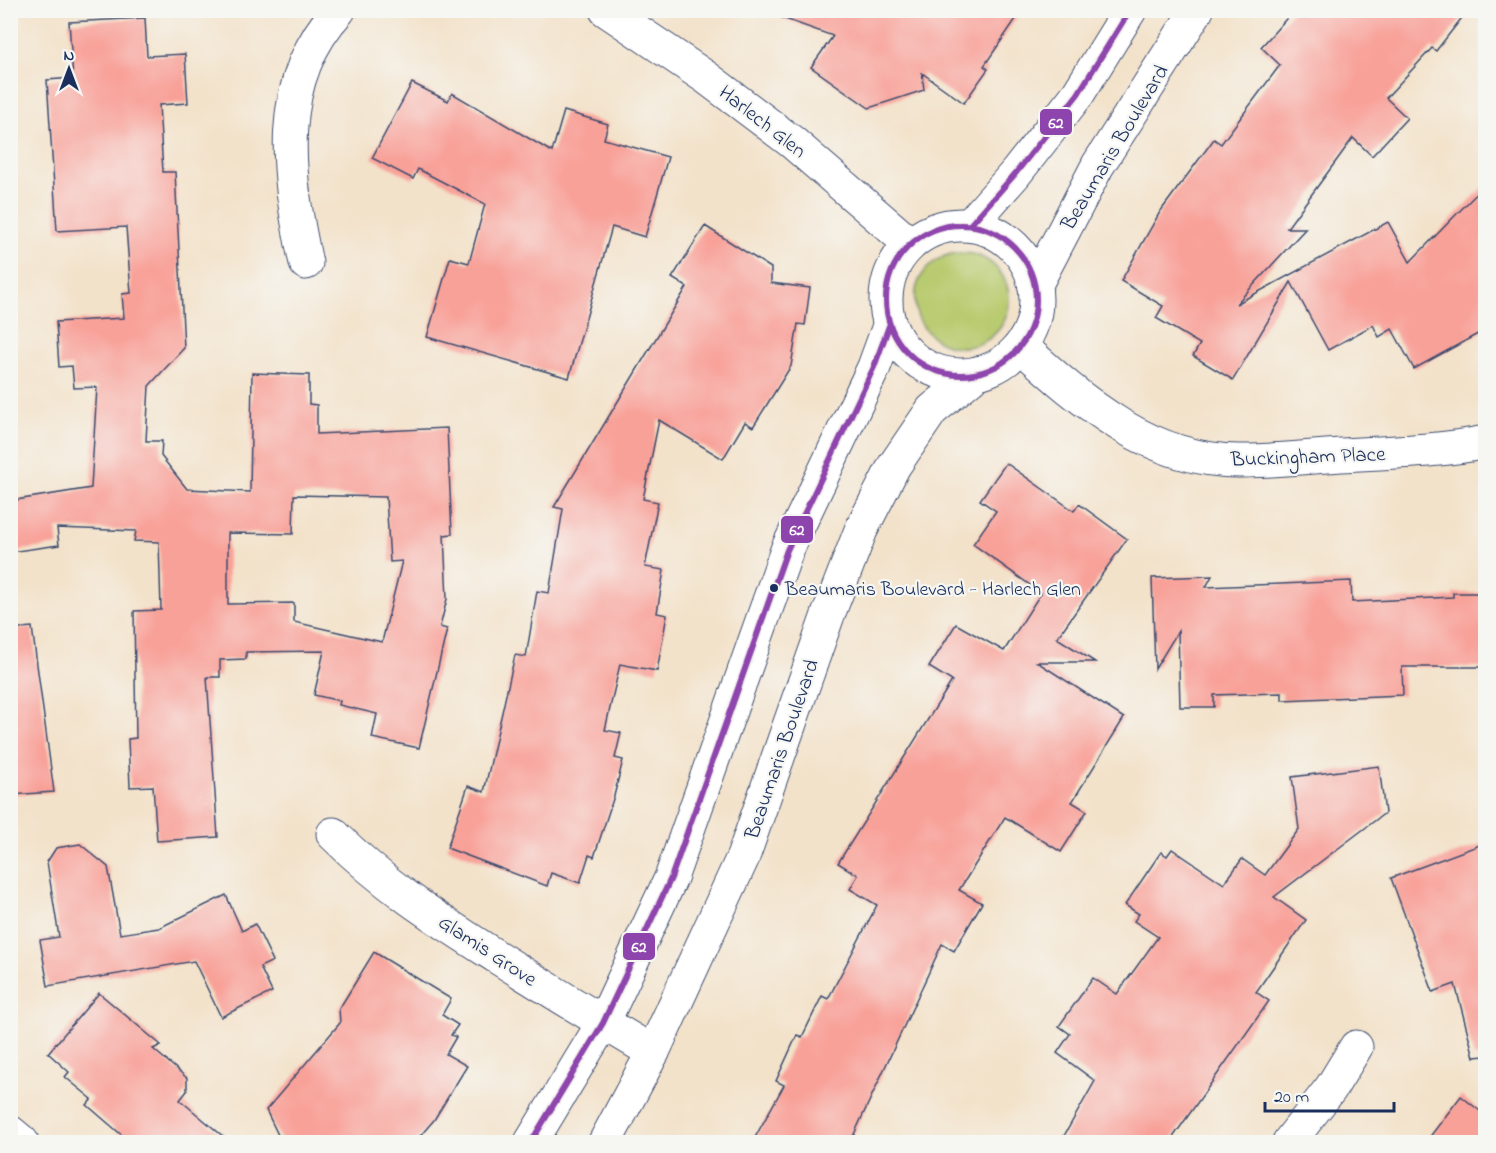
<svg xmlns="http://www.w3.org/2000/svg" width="1496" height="1153" font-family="'Indie Flower',sans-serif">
	<rect width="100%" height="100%" fill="#f6f6f2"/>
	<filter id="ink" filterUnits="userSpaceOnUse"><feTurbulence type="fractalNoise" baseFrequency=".0167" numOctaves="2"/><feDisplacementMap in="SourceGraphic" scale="12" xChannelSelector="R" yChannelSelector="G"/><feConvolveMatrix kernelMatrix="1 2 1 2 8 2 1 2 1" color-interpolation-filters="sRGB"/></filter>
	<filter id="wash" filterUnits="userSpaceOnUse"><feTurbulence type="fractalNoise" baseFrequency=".008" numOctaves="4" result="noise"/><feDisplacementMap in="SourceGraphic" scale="24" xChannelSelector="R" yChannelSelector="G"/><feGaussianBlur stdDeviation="1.35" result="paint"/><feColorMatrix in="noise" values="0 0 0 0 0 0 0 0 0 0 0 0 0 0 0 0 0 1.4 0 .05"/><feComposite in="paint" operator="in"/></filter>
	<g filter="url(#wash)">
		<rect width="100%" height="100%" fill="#f3e2ca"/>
		<circle fill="#b9cb6f" stroke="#6a7d66" stroke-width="1.5" cx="962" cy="300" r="47"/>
		<g id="blocks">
			<g fill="#f8a199" fill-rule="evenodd">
				<path d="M775,10H1022L984,66L988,69L964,103L922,73L924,90L869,108L811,67L833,36L774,15Z"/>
				<path d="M1294,10H1468L1436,51L1432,48L1386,98L1407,118L1372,156L1353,138L1287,228H1306L1236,304L1388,222L1410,262L1485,185V330L1414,369L1392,329L1379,337L1373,325L1328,350L1291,282L1233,380L1193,356L1200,344L1156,318L1163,306L1121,281L1160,212L1214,139L1221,144L1280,65L1261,47Z"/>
				<path d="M145,18L147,56L185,54L188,103L159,105L163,172H175L184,348L149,386L146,441H162L161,456L187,489L250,492L252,373L309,375V404L317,405V434L447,428L452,534L444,535L447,599L440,627L447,629L419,748L372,738L377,714L339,705L340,701L314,695L324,651L246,652V659L220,660V677H207L218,837L157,841L153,786L130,787L128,739L136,738L134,611L161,610L159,542L134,541L136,531L57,528L59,545L10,552V501L91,488L97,387L74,388L72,366L59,367L56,322L124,318L122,294L131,293L126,227L57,231L47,80L73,78L69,22ZM294,495L386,497L390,562L402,561L382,642L294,622V603L228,604V533L293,534Z"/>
				<path d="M412,83L448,101L452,93L552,152L564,111L608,124L604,139L668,157L645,237L612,227L569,378L427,337L450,258L469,263L485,204L418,169L413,179L372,158Z"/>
				<path d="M705,226L771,268V283L810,288L805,325L798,324L791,366L753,427L745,422L723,459L659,420L643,499L658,502L645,567L664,570L657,613L667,615L657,671L620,664L605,730L621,733L615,758L623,760L614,796L594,857L589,855L580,883L551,873L547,886L447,848L468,786L484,792L515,655L526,657L537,591L549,593L563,509L554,507L687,287L672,278Z"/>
				<path d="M1006,463L1074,511L1079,504L1127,539L1057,638L1095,662H1037L1124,718L1072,802L1087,811L1061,852L1005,817L959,890L982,903L954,951L942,944L850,1143H752L784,1085L776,1081L797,1035L802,1037L822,996L828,999L877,905L850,889L858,875L838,863L952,681L929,667L956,624L1004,651L1041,593L973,544L996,511L980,500Z"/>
				<path d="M1212,576L1206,587L1351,581L1352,602L1453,597V593H1485V667H1402L1403,695L1282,700V693L1214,695V707H1180L1178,631L1155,669L1152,578Z"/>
				<path d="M32,627L54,792L10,795V629Z"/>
				<path d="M1379,766L1385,813L1274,897L1306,920L1256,992L1269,1001L1169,1143H1060L1095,1081L1057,1053L1070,1034L1059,1026L1093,978L1117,994L1158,937L1134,921L1139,914L1125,905L1161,852L1167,856L1172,849L1224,884L1242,859L1265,875L1299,829L1292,777Z"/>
				<path d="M1485,843V1056L1474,1057L1455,984L1433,992L1391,878Z"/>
				<path d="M80,844L108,867L120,934L159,928L226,895L242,931L255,924L273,961L260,967L272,992L221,1017L194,961L48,986L40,940L59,937L47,862L56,848Z"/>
				<path d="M374,952L451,999L442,1015L458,1025L451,1035L456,1037L446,1054L467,1066L434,1120L414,1143H282L266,1110L340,1023L339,1009Z"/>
				<path d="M99,993L161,1045L153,1049L187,1078V1091L180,1100L231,1143H131L87,1105L92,1099L65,1077L69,1072L48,1053Z"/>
				<path d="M1461,1096L1485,1115V1143H1425Z"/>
			</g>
		</g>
	</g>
	<g filter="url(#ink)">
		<use href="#blocks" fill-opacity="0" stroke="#3b4a6e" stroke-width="1.5"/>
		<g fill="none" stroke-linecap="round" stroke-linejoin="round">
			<defs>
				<g id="minor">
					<path d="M606,10L707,78L792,142L910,244"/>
					<path d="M306,263C287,176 273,81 339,10"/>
					<path d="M1021,346C1083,403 1152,462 1241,461C1274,461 1307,457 1341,455C1388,452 1438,452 1486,442"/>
					<path d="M333,834C385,886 436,918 497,957C548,989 600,1021 653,1052"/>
					<path d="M10,1132L22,1142"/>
					<path d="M1289,1142L1331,1088L1356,1047"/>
				</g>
				<g id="tertiary">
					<path d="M970,225L1015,174L1078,94L1130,10"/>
					<circle cx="961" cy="300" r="75"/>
					<path d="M1035,286L1098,165L1197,10"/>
					<path d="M531,1142L603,1023L671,878L787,550L874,367L889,326"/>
					<path d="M605,1142L653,1052L743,857L828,615L861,530L894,466L932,410L977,373"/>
				</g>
			</defs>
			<use href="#minor" stroke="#3b4a6e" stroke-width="35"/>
			<use href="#tertiary" stroke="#3b4a6e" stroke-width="35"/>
			<use href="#minor" stroke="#fff" stroke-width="33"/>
			<use href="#tertiary" stroke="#fff" stroke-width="33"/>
			<defs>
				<g id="bus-1">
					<path d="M970,225L1015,174L1078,94L1130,10"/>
					<circle cx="961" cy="300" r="75"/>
					<path d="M531,1142L603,1023L671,878L787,550L874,367L889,326"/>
				</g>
			</defs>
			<use href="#bus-1" stroke="#f6f6f2" stroke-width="10"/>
			<use href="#bus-1" stroke="#8e44ad" stroke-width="6"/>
		</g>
	</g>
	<circle fill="#1b2f5e" stroke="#f6f6f2" stroke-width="2" cx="774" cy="588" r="5"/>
	<g text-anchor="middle" stroke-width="4.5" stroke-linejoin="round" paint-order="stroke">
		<g font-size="20" fill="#1b2f5e" stroke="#f6f6f2" text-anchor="start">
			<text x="785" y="595">Beaumaris Boulevard - Harlech Glen</text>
		</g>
		<g font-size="21" fill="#1b2f5e" stroke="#f6f6f2">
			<text transform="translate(763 121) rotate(38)" y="7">Harlech Glen</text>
			<text transform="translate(1114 147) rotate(-59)" y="7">Beaumaris Boulevard</text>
			<text transform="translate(1308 456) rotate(-2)" y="7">Buckingham Place</text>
			<text transform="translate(781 749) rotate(-71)" y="7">Beaumaris Boulevard</text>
			<text transform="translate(488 950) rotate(33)" y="7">Glamis Grove</text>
		</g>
	</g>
	<g stroke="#f6f6f2" stroke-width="2">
		<rect x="1039" y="108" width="34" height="28" rx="6" fill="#8e44ad"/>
		<rect x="780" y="515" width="34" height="29" rx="6" fill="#8e44ad"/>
		<rect x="622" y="932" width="34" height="29" rx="6" fill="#8e44ad"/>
	</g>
	<g font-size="16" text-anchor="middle" font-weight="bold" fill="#fff">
		<text x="1056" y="128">62</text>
		<text x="797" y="535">62</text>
		<text x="639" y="952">62</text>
	</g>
	<rect width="1496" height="1153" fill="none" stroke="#f6f6f2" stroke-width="36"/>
	<g transform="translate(69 69)" stroke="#f6f6f2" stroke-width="4.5" paint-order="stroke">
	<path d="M0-4.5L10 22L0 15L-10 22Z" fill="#1b2f5e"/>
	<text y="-9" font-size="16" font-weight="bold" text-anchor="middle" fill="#1b2f5e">N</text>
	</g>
	<path d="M1265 1102v9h129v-9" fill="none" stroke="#1b2f5e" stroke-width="3"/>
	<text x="1274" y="1102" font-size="18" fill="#1b2f5e" stroke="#f6f6f2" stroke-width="4.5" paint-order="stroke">20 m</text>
</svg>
